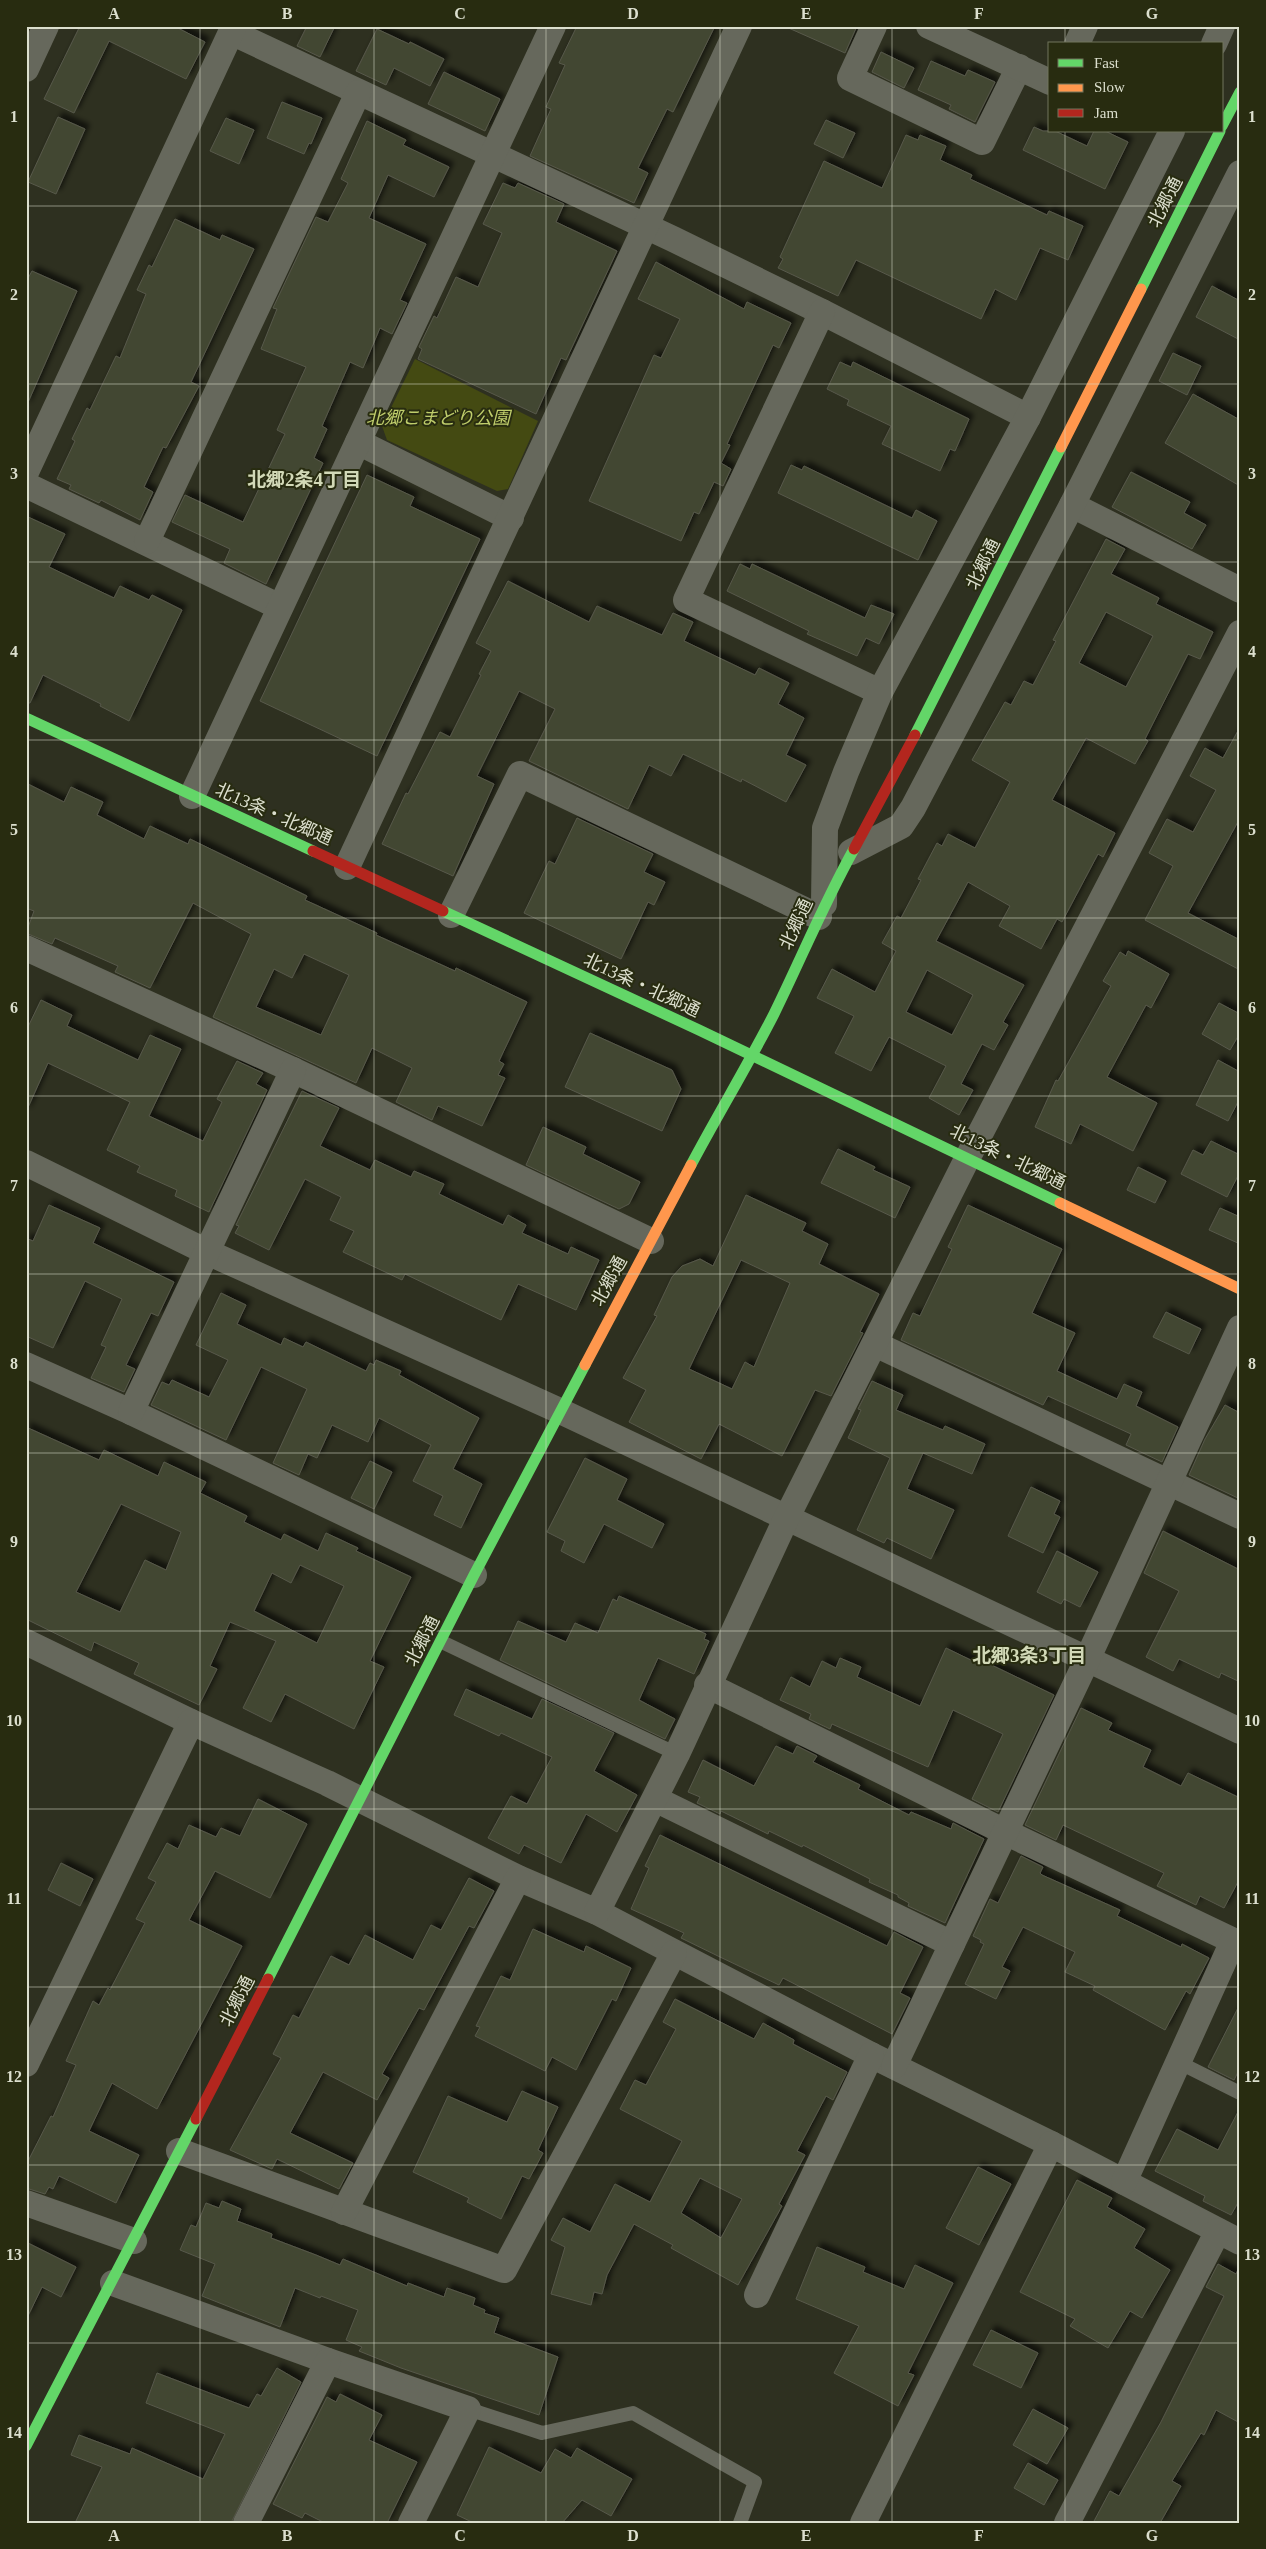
<svg xmlns="http://www.w3.org/2000/svg" width="1266" height="2549" font-family="'Times New Roman','Noto Sans JP',serif">
	<defs>
		<filter id="shadow"><feDropShadow dx="4.5" dy="-4.5" stdDeviation="2.5" flood-color="#0009"/></filter>
	</defs>
	<rect width="100%" height="100%" fill="#2e3020"/>
	<path fill="#444a12" d="M415,359L538,421L508,489L497,491L387,440L382,426Z"/>
	<g fill="#434631" stroke="#57594b" fill-rule="evenodd" filter="url(#shadow)">
		<path d="M80,26H174L205,42L186,79L109,41L74,113L44,99Z"/>
		<path d="M307,26H335L320,57L297,46Z"/>
		<path d="M577,26H715L673,112L667,109L638,168L648,173L634,203L530,156L551,109L546,107L565,65L559,63Z"/>
		<path d="M784,26H857L845,53Z"/>
		<path d="M377,29L409,44L410,42L444,59L430,86L394,68L386,85L356,71Z"/>
		<path d="M881,52L914,68L904,88L872,72Z"/>
		<path d="M931,61L965,76L968,70L995,82L975,122L949,109L951,105L918,90Z"/>
		<path d="M444,72L500,99L485,131L428,104Z"/>
		<path d="M282,102L322,118L311,144L309,143L304,154L267,138Z"/>
		<path d="M58,117L85,129L56,194L28,182Z"/>
		<path d="M226,118L254,130L239,164L210,151Z"/>
		<path d="M826,120L855,133L843,158L814,144Z"/>
		<path d="M367,121L406,140L403,145L449,167L434,197L388,175L369,218L426,244L400,300L407,303L392,334L380,328L363,368L350,362L322,426L327,429L314,458L323,463L266,584L224,563L230,549L172,522L185,495L243,522L285,434L277,430L306,367L261,349L277,309L273,308L316,217L328,222L348,183L341,179Z"/>
		<path d="M1034,127L1043,131H1055L1087,146L1094,131H1105L1128,142L1105,189L1023,150Z"/>
		<path d="M906,135L918,140L920,135L946,146L940,160L972,175L970,179L1047,215L1049,211L1083,226L1068,260L1040,248L1016,300L995,289L981,319L856,260L838,296L778,268L783,259L780,257L824,161L882,188Z"/>
		<path d="M503,183L515,188L518,183L564,204L556,222L617,251L566,360L561,358L536,414L418,359L422,349L419,347L434,316L437,318L456,277L478,287L502,233L483,224Z"/>
		<path d="M175,219L220,240L222,235L254,249L191,382L199,386L166,448L163,447L144,487L153,492L140,520L101,500L99,503L69,489L71,485L57,479L75,441L72,439L87,408L90,410L116,356L120,358L146,294L137,290L149,265L152,267Z"/>
		<path d="M656,262L744,309L747,302L791,323L779,348L773,345L727,444L730,445L721,463L731,469L723,486L714,482L699,514L694,512L681,541L589,501L654,355L661,358L680,319L638,299Z"/>
		<path d="M32,271L77,291L26,407V282Z"/>
		<path d="M1212,286L1240,301V340L1196,317Z"/>
		<path d="M1173,353L1201,366L1187,395L1159,381Z"/>
		<path d="M840,362L851,367L853,362L969,419L955,451L950,449L940,471L882,444L891,426L847,405L849,400L827,389Z"/>
		<path d="M1193,394L1240,420V486L1165,443Z"/>
		<path d="M791,465L802,470L804,466L912,518L916,510L937,521L918,560L778,493Z"/>
		<path d="M1131,472L1190,502L1184,513L1206,525L1192,549L1112,507Z"/>
		<path d="M367,475L414,497L410,506L480,539L377,756L260,701Z"/>
		<path d="M26,516L65,534L49,567L114,598L120,586L149,600L152,595L182,610L129,721L100,706L101,704L43,675L30,703H26Z"/>
		<path d="M1106,539L1125,549L1111,574L1159,598L1156,604L1213,632L1200,659L1188,654L1145,739L1148,741L1135,764L1086,738L1052,800L1115,833L1103,857L1098,854L1062,922L1057,919L1041,949L999,926L1010,906L968,882L936,941L1024,985L1003,1022L1008,1025L994,1050L982,1044L961,1084L973,1090L959,1115L929,1098L946,1066L889,1037L871,1071L835,1053L854,1016L817,998L832,969L875,992L896,951L882,943L897,916L901,918L921,880L918,879L937,843L942,846L948,834L975,848L1010,782L972,760L1005,702L1011,705L1024,681L1033,685L1056,641L1053,640ZM1106,612L1153,636L1126,687L1079,663ZM927,970L973,995L952,1035L906,1012Z"/>
		<path d="M740,564L750,569L752,564L865,618L871,605L894,614L879,644L866,638L857,656L807,634L809,631L727,591Z"/>
		<path d="M508,581L589,622L597,606L662,635L673,613L693,622L684,641L755,675L759,668L789,683L778,704L804,718L786,755L806,765L786,802L742,779L741,782L683,754L671,776L649,765L628,809L529,761L555,709L519,691L477,776L494,784L453,876L382,844L406,793L408,794L440,732L450,737L481,675L479,674L491,651L476,643Z"/>
		<path d="M1240,727V818L1188,913L1240,940V970L1145,920L1173,866L1149,853L1167,819L1193,832L1216,790L1190,776L1205,748L1223,758Z"/>
		<path d="M26,783L64,802L71,787L103,802L97,815L144,839L150,826L188,844L190,839L307,896L305,900L377,933L376,935L455,971L456,968L527,1002L499,1061L504,1064L498,1075L505,1078L482,1126L438,1106L432,1120L396,1102L412,1068L372,1048L356,1083L213,1017L251,934L193,903L150,988L115,972L118,966L55,938L52,944L26,933L34,911L26,908ZM304,954L349,975L321,1035L256,1007L274,969L292,978Z"/>
		<path d="M577,818L653,854L644,872L665,882L654,905L648,902L621,959L524,913L549,861L555,864Z"/>
		<path d="M1128,951L1169,974L1151,1008L1146,1005L1107,1077L1157,1103L1133,1151L1080,1124L1071,1144L1035,1127L1056,1080L1058,1081L1111,986L1103,981L1120,952L1126,956Z"/>
		<path d="M41,1000L72,1015L67,1026L138,1060L150,1035L181,1049L149,1116L203,1141L222,1102L217,1099L237,1061L263,1073L256,1084L267,1090L209,1212L175,1196L177,1190L137,1172L140,1166L107,1150L130,1102L48,1063L26,1112V1031Z"/>
		<path d="M1219,1003L1240,1014V1033L1230,1050L1202,1034Z"/>
		<path d="M590,1033L672,1070L681,1089L662,1131L565,1087Z"/>
		<path d="M1218,1060L1240,1072V1098L1228,1121L1196,1105Z"/>
		<path d="M302,1091L339,1108L320,1146L370,1170L375,1160L411,1177L414,1171L444,1184L439,1194L503,1225L508,1215L526,1225L522,1233L568,1254L571,1247L599,1260L576,1310L518,1284L501,1320L405,1274L402,1280L343,1252L354,1231L330,1220L341,1197L305,1179L269,1250L235,1233L239,1226L236,1225Z"/>
		<path d="M543,1127L586,1147L583,1154L640,1182L629,1204L619,1209L526,1165Z"/>
		<path d="M1211,1141L1240,1155V1172L1227,1197L1181,1174L1193,1150L1203,1155Z"/>
		<path d="M838,1149L875,1167L873,1170L910,1187L895,1218L821,1183Z"/>
		<path d="M1138,1167L1166,1181L1155,1203L1127,1190Z"/>
		<path d="M746,1195L806,1223L802,1231L828,1244L819,1264L879,1294L860,1332L863,1333L831,1396L815,1390L782,1456L719,1424L701,1459L629,1422L646,1390L623,1378L657,1316L654,1315L672,1277L682,1266L700,1259L713,1266ZM741,1260L790,1283L754,1367L745,1362L732,1389L689,1369Z"/>
		<path d="M49,1205L100,1228L93,1243L174,1282L158,1316L151,1313L126,1365L135,1369L124,1392L91,1378L106,1347L101,1345L122,1299L85,1281L53,1348L26,1336V1238L33,1241Z"/>
		<path d="M968,1205L1062,1249L1032,1313L1075,1333L1057,1371L1117,1399L1124,1384L1142,1392L1136,1406L1178,1427L1162,1462L1126,1445L1131,1434L1048,1396L1043,1405L901,1340L913,1313L920,1316L952,1249L948,1247Z"/>
		<path d="M1220,1208L1240,1217V1244L1209,1230Z"/>
		<path d="M221,1293L246,1305L237,1324L281,1345L284,1338L303,1347L306,1342L366,1371L370,1363L374,1365L376,1360L401,1371L399,1375L479,1418L453,1469L482,1484L461,1528L434,1515L443,1496L413,1481L431,1445L379,1418L368,1442L332,1425L317,1458L308,1454L299,1475L273,1463L307,1389L261,1367L226,1440L151,1405L162,1382L169,1385L172,1380L209,1397L228,1360L196,1345Z"/>
		<path d="M1166,1312L1201,1329L1189,1354L1153,1337Z"/>
		<path d="M872,1381L903,1395L896,1410L943,1430L945,1426L985,1444L972,1474L923,1453L907,1489L954,1510L931,1559L887,1538L884,1543L857,1530L890,1458L848,1438L861,1410L858,1409Z"/>
		<path d="M1225,1405L1240,1413V1499L1189,1475L1205,1439Z"/>
		<path d="M26,1427L99,1460L104,1450L158,1476L164,1462L206,1482L200,1493L247,1516L244,1522L281,1540L284,1534L318,1551L326,1533L358,1548L356,1551L411,1577L370,1661L384,1667L354,1729L285,1694L271,1722L243,1708L276,1641L230,1622L210,1666L217,1669L199,1705L134,1674L139,1663L94,1642L91,1651L26,1619ZM121,1504L181,1532L166,1570L145,1560L120,1612L76,1592ZM300,1565L344,1586L317,1643L254,1611L272,1573L291,1583Z"/>
		<path d="M585,1458L627,1479L617,1500L664,1524L652,1548L604,1524L584,1563L561,1551L565,1541L547,1532Z"/>
		<path d="M370,1461L392,1472L374,1509L351,1498Z"/>
		<path d="M1031,1487L1060,1501L1054,1514L1060,1517L1043,1553L1008,1536Z"/>
		<path d="M1163,1531L1240,1570V1682L1221,1673L1219,1678L1179,1659L1173,1671L1146,1657L1179,1591L1144,1573Z"/>
		<path d="M1057,1551L1098,1572L1080,1607L1064,1599L1061,1604L1037,1592Z"/>
		<path d="M619,1596L706,1634L704,1639L709,1641L694,1674L658,1658L639,1700L675,1719L665,1739L500,1660L518,1621L566,1642L575,1623L598,1633L613,1599L617,1601Z"/>
		<path d="M946,1648L977,1663L979,1659L1054,1695L998,1812L972,1799L1003,1734L953,1710L928,1767L832,1724L830,1729L809,1719L811,1714L780,1700L791,1677L810,1687L822,1661L836,1668L840,1658L861,1667L857,1677L920,1706Z"/>
		<path d="M466,1689L532,1719L542,1699L614,1733L594,1771L637,1795L617,1832L586,1814L561,1863L524,1845L519,1854L488,1838L511,1796L527,1804L552,1757L501,1733L499,1736L454,1715Z"/>
		<path d="M1081,1708L1112,1723L1108,1730L1151,1750L1143,1767L1181,1786L1188,1773L1240,1798V1878L1224,1908L1200,1896L1196,1905L1157,1886L1164,1873L1063,1825L1056,1840L1025,1825Z"/>
		<path d="M776,1746L793,1754L797,1746L817,1756L813,1762L860,1785L858,1789L909,1815L911,1812L951,1829L953,1823L984,1839L945,1923L908,1906L909,1903L898,1897V1895L869,1882L870,1879L803,1845L802,1847L769,1831L768,1834L721,1811L720,1814L697,1803L700,1797L688,1792L703,1760L754,1786Z"/>
		<path d="M258,1799L307,1824L270,1898L215,1871L189,1920L242,1946L157,2109L112,2083L89,2131L139,2155L116,2203L59,2176L53,2189L49,2187L45,2194L26,2188V2165L51,2116L53,2117L76,2065L66,2061L93,2001L99,2005L108,1988L110,1990L145,1923L136,1919L156,1882L148,1878L167,1843L178,1849L189,1825L216,1837L221,1828L240,1836Z"/>
		<path d="M660,1835L887,1946L894,1932L923,1947L900,1993L910,1998L892,2034L783,1978L779,1985L720,1957L681,1938L684,1933L631,1909L649,1868L645,1866Z"/>
		<path d="M1021,1856L1043,1867L1040,1873L1042,1875L1120,1910L1117,1916L1181,1947L1182,1944L1209,1958L1190,1994L1186,1991L1165,2030L1093,1990L1095,1986L1065,1972L1075,1952L1023,1927L1002,1967L1010,1971L996,1999L965,1984L984,1944L980,1942L981,1940L973,1936L990,1899L998,1903Z"/>
		<path d="M61,1863L93,1879L80,1906L48,1890Z"/>
		<path d="M469,1878L494,1891L474,1928L469,1926L424,2010L419,2008L382,2074L389,2078L377,2100L323,2072L290,2133L353,2163L339,2189L277,2159L272,2169L230,2150L281,2058L273,2054L293,2015L299,2018L331,1956L349,1965L365,1935L413,1960L431,1925L441,1930Z"/>
		<path d="M533,1929L584,1952L586,1946L631,1968L616,2001L612,1999L576,2070L552,2057L545,2071L475,2036L480,2027L476,2026L501,1976L510,1980Z"/>
		<path d="M675,1999L754,2039L763,2023L794,2040L793,2044L847,2072L833,2100L826,2096L797,2151L805,2155L779,2204L782,2206L738,2285L671,2248L673,2245L634,2224L607,2275L602,2294L594,2292L591,2305L551,2294L565,2247L551,2240L563,2218L590,2232L615,2184L650,2202L682,2141L620,2109L635,2080L646,2085L676,2029L663,2022ZM700,2178L742,2199L721,2238L681,2213Z"/>
		<path d="M1240,2004V2068L1234,2080L1208,2067Z"/>
		<path d="M522,2091L558,2107L538,2150L543,2153L529,2179L522,2176L501,2219L467,2202L469,2198L413,2172L448,2096L507,2122Z"/>
		<path d="M1240,2108V2199L1231,2215L1203,2201L1205,2196L1155,2171L1177,2129L1218,2150Z"/>
		<path d="M978,2167L1011,2184L979,2245L946,2228Z"/>
		<path d="M1077,2180L1112,2198L1107,2207L1145,2229L1134,2248L1170,2270L1142,2318L1130,2311L1108,2348L1070,2326L1075,2319L1020,2292Z"/>
		<path d="M222,2201L241,2209L237,2221L272,2234L271,2238L316,2255L340,2265L343,2259L407,2286L408,2283L444,2297L447,2288L475,2298L473,2305L485,2310L484,2313L499,2318L494,2333L558,2357L539,2415L401,2368L359,2351L362,2347L346,2340L358,2310L321,2296L320,2298L295,2288L280,2327L202,2296L215,2264L180,2250L191,2225L196,2227L206,2203L219,2208Z"/>
		<path d="M26,2242L76,2267L61,2297L42,2287L26,2320Z"/>
		<path d="M817,2247L865,2267L863,2272L904,2289L915,2265L953,2283L908,2373L914,2375L898,2406L834,2373L859,2326L796,2299Z"/>
		<path d="M1218,2264L1236,2274L1240,2266V2423L1216,2410L1204,2435L1201,2433L1172,2481L1181,2486L1160,2523H1093L1110,2491L1119,2496L1161,2422L1224,2296L1206,2287Z"/>
		<path d="M991,2330L1038,2353L1021,2388L973,2365Z"/>
		<path d="M277,2368L301,2382L231,2523H75L102,2467L71,2455L79,2435L130,2454L132,2448L203,2479L225,2434L146,2403L157,2373L249,2408L257,2394L261,2396Z"/>
		<path d="M340,2394L382,2415L369,2440L417,2462L387,2523H325L305,2513L302,2518L273,2504L327,2397L336,2402Z"/>
		<path d="M1033,2409L1068,2428L1047,2464L1013,2445Z"/>
		<path d="M489,2447L541,2473L555,2449L571,2458L577,2448L632,2479L611,2516L582,2500L562,2523H474L457,2515Z"/>
		<path d="M1028,2463L1058,2480L1044,2505L1014,2488Z"/>
	</g>
	<g fill="none" stroke-linecap="round" stroke-linejoin="round">
		<g stroke="#66685c" stroke-width="14">
			<path d="M442,1642L677,1754"/>
			<path d="M1178,2062L1240,2093"/>
			<path d="M468,2409L542,2433L633,2413L755,2482L740,2523"/>
		</g>
		<g stroke="#66685c" stroke-width="26">
			<path d="M874,26L850,78L982,142L1019,67"/>
			<path d="M929,26L1050,82"/>
			<path d="M231,32L673,239L822,312L1028,417"/>
			<path d="M1077,44L1085,26"/>
			<path d="M1214,44L1222,26"/>
			<path d="M26,69L46,26"/>
			<path d="M822,312L686,600L880,692"/>
			<path d="M358,442L511,518"/>
			<path d="M26,472L234,26"/>
			<path d="M26,485L280,607"/>
			<path d="M1072,505L1240,590"/>
			<path d="M147,541L358,93"/>
			<path d="M192,796L553,26"/>
			<path d="M851,852L901,826L913,808L1072,505L1240,173"/>
			<path d="M347,867L739,26"/>
			<path d="M824,904L825,828L846,772L880,692L1028,417L1172,131"/>
			<path d="M451,915L520,774L819,917"/>
			<path d="M26,948L293,1070L651,1241"/>
			<path d="M26,1163L207,1252L560,1411L1240,1731"/>
			<path d="M875,1344L1240,1516"/>
			<path d="M26,1365L131,1412L474,1575"/>
			<path d="M131,1412L293,1070"/>
			<path d="M26,1642L191,1722L327,1783L518,1878L597,1912L871,2055L1051,2144L1240,2242"/>
			<path d="M707,1685L1005,1832L1240,1944"/>
			<path d="M655,1799L952,1944"/>
			<path d="M597,1912L677,1754L786,1519L968,1157L1240,633"/>
			<path d="M26,2064L191,1722"/>
			<path d="M894,2066L1087,1660L1240,1328"/>
			<path d="M179,2151L504,2270L674,1953"/>
			<path d="M1124,2182L1233,1941L1240,1944"/>
			<path d="M26,2203L134,2241"/>
			<path d="M344,2212L518,1878"/>
			<path d="M113,2283L328,2361L468,2409L411,2523"/>
			<path d="M757,2295L871,2055"/>
			<path d="M246,2523L328,2361"/>
			<path d="M863,2523L1051,2144"/>
			<path d="M1067,2523L1218,2231"/>
		</g>
		<g stroke="#63d668" stroke-width="11">
			<path d="M1222,126L1240,92"/>
			<path d="M1141,289L1220,131"/>
			<path d="M26,718L313,851"/>
			<path d="M915,735L1061,447"/>
			<path d="M443,911L699,1030L1060,1203"/>
			<path d="M691,1165C718,1114 748,1065 774,1014C801,959 824,903 854,849"/>
			<path d="M268,1979L474,1575L585,1365"/>
			<path d="M26,2446L196,2119"/>
		</g>
		<g stroke="#ff974d" stroke-width="11">
			<path d="M1061,447L1141,289"/>
			<path d="M1060,1203L1240,1289"/>
			<path d="M585,1365L691,1165"/>
		</g>
		<g stroke="#b3261e" stroke-width="11">
			<path d="M854,849L915,735"/>
			<path d="M313,851L443,911"/>
			<path d="M196,2119L268,1979"/>
		</g>
	</g>
	<path fill="none" stroke="#dcdfce" stroke-width="1" stroke-opacity="0.55" d="M200,26V2523M374,26V2523M546,26V2523M720,26V2523M892,26V2523M1065,26V44M1065,131V2523M26,206H1240M26,384H1240M26,562H1240M26,740H1240M26,918H1240M26,1096H1240M26,1274H1240M26,1453H1240M26,1631H1240M26,1809H1240M26,1987H1240M26,2165H1240M26,2343H1240"/>
	<g text-anchor="middle" stroke-width="4" stroke-linejoin="round" paint-order="stroke">
		<g font-size="18" fill="#dcdfce" stroke="#282c10">
			<text transform="translate(1165 202) rotate(-63)" y="6">北郷通</text>
			<text transform="translate(983 564) rotate(-64)" y="6">北郷通</text>
			<text transform="translate(274 814) rotate(24)" y="6">北13条・北郷通</text>
			<text transform="translate(796 924) rotate(-65)" y="6">北郷通</text>
			<text transform="translate(642 985) rotate(25)" y="6">北13条・北郷通</text>
			<text transform="translate(1008 1157) rotate(26)" y="6">北13条・北郷通</text>
			<text transform="translate(609 1281) rotate(-61)" y="6">北郷通</text>
			<text transform="translate(422 1641) rotate(-63)" y="6">北郷通</text>
			<text transform="translate(237 2001) rotate(-63)" y="6">北郷通</text>
		</g>
		<g font-size="18" font-style="italic" fill="#bfcd6b" stroke="#282c10">
			<text x="438" y="424">北郷こまどり公園</text>
		</g>
		<g font-size="19" font-weight="bold" fill="#d2d9b7" stroke="#282c10">
			<text x="304" y="486">北郷2条4丁目</text>
			<text x="1029" y="1662">北郷3条3丁目</text>
		</g>
	</g>
	<rect width="1266" height="2549" fill="none" stroke="#282c10" stroke-width="55"/>
	<rect x="1048" y="42" width="175" height="90" fill="#282c10" stroke="#70745c"/>
	<rect x="1058" y="59" width="25" height="8" fill="#63d668" stroke="#70745c"/>
	<text x="1094" y="68" font-size="15" fill="#dcdfce">Fast</text>
	<rect x="1058" y="84" width="25" height="8" fill="#ff974d" stroke="#70745c"/>
	<text x="1094" y="92" font-size="15" fill="#dcdfce">Slow</text>
	<rect x="1058" y="109" width="25" height="8" fill="#b3261e" stroke="#70745c"/>
	<text x="1094" y="118" font-size="15" fill="#dcdfce">Jam</text>
	<rect x="28" y="28" width="1210" height="2494" fill="none" stroke="#dcdfce" stroke-width="2"/>
	<g font-size="16" text-anchor="middle" font-weight="bold" fill="#dcdfce">
		<text x="114" y="19">A</text>
		<text x="287" y="19">B</text>
		<text x="460" y="19">C</text>
		<text x="633" y="19">D</text>
		<text x="806" y="19">E</text>
		<text x="979" y="19">F</text>
		<text x="1152" y="19">G</text>
		<text x="14" y="122">1</text>
		<text x="1252" y="122">1</text>
		<text x="14" y="300">2</text>
		<text x="1252" y="300">2</text>
		<text x="14" y="479">3</text>
		<text x="1252" y="479">3</text>
		<text x="14" y="657">4</text>
		<text x="1252" y="657">4</text>
		<text x="14" y="835">5</text>
		<text x="1252" y="835">5</text>
		<text x="14" y="1013">6</text>
		<text x="1252" y="1013">6</text>
		<text x="14" y="1191">7</text>
		<text x="1252" y="1191">7</text>
		<text x="14" y="1369">8</text>
		<text x="1252" y="1369">8</text>
		<text x="14" y="1547">9</text>
		<text x="1252" y="1547">9</text>
		<text x="14" y="1726">10</text>
		<text x="1252" y="1726">10</text>
		<text x="14" y="1904">11</text>
		<text x="1252" y="1904">11</text>
		<text x="14" y="2082">12</text>
		<text x="1252" y="2082">12</text>
		<text x="14" y="2260">13</text>
		<text x="1252" y="2260">13</text>
		<text x="14" y="2438">14</text>
		<text x="1252" y="2438">14</text>
		<text x="114" y="2541">A</text>
		<text x="287" y="2541">B</text>
		<text x="460" y="2541">C</text>
		<text x="633" y="2541">D</text>
		<text x="806" y="2541">E</text>
		<text x="979" y="2541">F</text>
		<text x="1152" y="2541">G</text>
	</g>
</svg>
